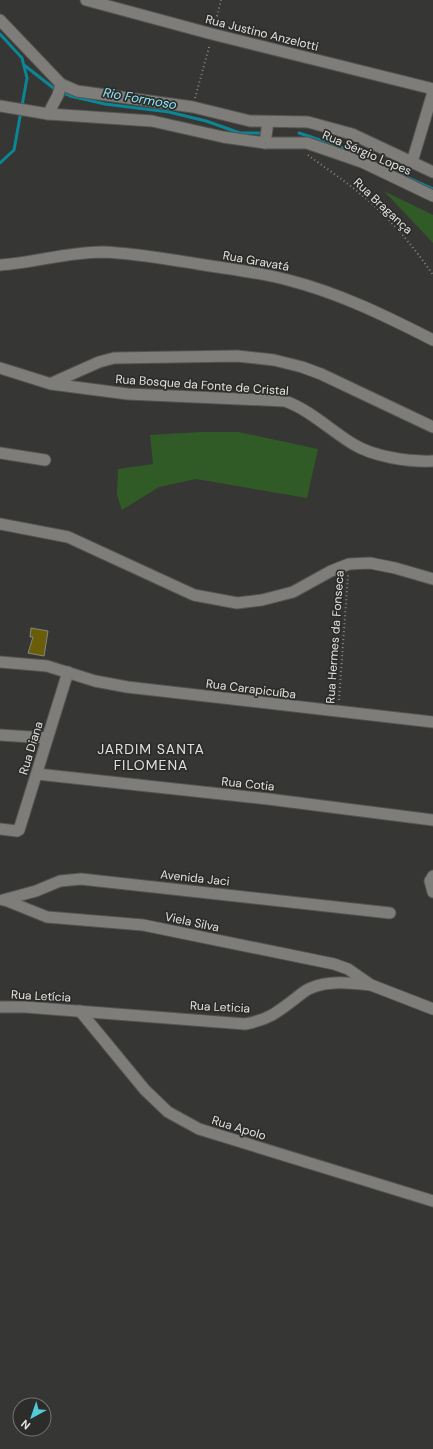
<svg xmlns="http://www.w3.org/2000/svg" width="433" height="1449" font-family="'DM Sans',sans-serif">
	<rect width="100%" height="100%" fill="#363634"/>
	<g fill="#315b26">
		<path d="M384,191L433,215V243Z"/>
		<path d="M200,432H239L318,449L307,498L196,479L159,487L122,510L117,495L118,469L153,464L150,435Z"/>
	</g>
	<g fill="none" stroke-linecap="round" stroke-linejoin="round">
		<g stroke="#0a8695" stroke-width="3">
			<path d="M0,34L22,58L27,78L14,150L0,163"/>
			<path d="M24,65L56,90"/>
			<path d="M61,92L70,96L105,104L169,112L206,121L240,133H260"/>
			<path d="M299,133L338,146L359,155"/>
			<path d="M400,174L433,189"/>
		</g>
	</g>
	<path fill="#6a5d08" stroke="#868683" d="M31,628L48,631L44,656L28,653L33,637H30Z"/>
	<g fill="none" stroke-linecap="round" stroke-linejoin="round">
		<defs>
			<g id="minor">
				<path d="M86,0L212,34L433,89"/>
				<path d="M61,84L77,91L193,107L250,121L308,122L352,134L433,172"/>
				<path d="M48,114L152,121L223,137L265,143H307L362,162L433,196"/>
				<path d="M265,143L268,122"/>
				<path d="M412,162L433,92"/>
				<path d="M0,265C34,263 67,252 102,252C134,253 167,259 198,264C228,269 259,272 288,280C339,293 386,316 433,340"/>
				<path d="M0,368L51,384L128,394L285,401C310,410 330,430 353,444C374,457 409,462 433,461"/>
				<path d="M52,383L99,362L114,358L237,356L274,360L302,367L321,374L433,427"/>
				<path d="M0,453L45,460"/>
				<path d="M0,524L68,537L194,595L237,603L262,600L293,592L331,571L349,564L370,563L395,568L433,579"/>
				<path d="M0,662L47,666L95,681L127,687L433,722"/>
				<path d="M0,735L47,738"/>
				<path d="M37,774L268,799L433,820"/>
				<path d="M0,829L17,831L19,830L68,672"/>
				<path d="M433,876L430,881L433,892"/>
				<path d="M3,900L36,891L60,881L81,879L390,913"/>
				<path d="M5,900L47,917L143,925L334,964L348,969L371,985L433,1009"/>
				<path d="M0,1007H25L245,1024C268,1020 278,1012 296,998C300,995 305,990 311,988C330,980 351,983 371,985"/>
				<path d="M80,1011L145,1090L168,1112L199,1129L433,1201"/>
			</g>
			<path id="secondary" d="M0,20L61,84L58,95L48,114L0,106"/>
		</defs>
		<use href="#minor" stroke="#555452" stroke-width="13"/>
		<use href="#secondary" stroke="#555452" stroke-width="13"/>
		<g stroke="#878785" stroke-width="2" stroke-dasharray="1 3" stroke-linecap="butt">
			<path d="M215,24L221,0"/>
			<path d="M195,98L210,44"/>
			<path d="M308,155C324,167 342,179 357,191C387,215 412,244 433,275"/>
			<path d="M339,700L348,575"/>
		</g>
		<use href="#minor" stroke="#7e7d7a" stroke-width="11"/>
		<use href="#secondary" stroke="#7e7d7a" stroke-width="11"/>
	</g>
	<g text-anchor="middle" stroke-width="3.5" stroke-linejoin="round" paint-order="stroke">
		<g font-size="12" fill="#e1e1df" stroke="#2c2c2a">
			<text transform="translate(262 33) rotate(14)" y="4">Rua Justino Anzelotti</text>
			<text transform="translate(367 153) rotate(23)" y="4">Rua Sérgio Lopes</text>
			<text transform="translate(383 206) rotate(43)" y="4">Rua Bragança</text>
			<text transform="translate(256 261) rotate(10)" y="4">Rua Gravatá</text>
			<text transform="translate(202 385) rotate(4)" y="4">Rua Bosque da Fonte de Cristal</text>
			<text transform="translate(335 637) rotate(-86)" y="4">Rua Hermes da Fonseca</text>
			<text transform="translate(251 689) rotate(7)" y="4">Rua Carapicuíba</text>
			<text transform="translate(31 748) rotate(-73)" y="4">Rua Diana</text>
			<text transform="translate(248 784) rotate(6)" y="4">Rua Cotia</text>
			<text transform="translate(195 878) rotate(6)" y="4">Avenida Jaci</text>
			<text transform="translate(192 922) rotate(12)" y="4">Viela Silva</text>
			<text transform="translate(41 996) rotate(3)" y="4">Rua Letícia</text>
			<text transform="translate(220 1007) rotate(3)" y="4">Rua Leticia</text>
			<text transform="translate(239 1128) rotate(17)" y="4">Rua Apolo</text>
		</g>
		<g font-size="13" font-style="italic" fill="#8ce8f7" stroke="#2c2c2a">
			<text transform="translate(140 98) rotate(10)" y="5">Rio Formoso</text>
		</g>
		<g font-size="14" letter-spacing="1" fill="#e1e0dd" stroke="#2c2c2a">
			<text x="151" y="754">JARDIM SANTA<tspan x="151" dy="16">FILOMENA</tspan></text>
		</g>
	</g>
	<g transform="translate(32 1417) rotate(220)"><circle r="19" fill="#2c2c2a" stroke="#747472"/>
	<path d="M0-3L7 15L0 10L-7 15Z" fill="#52cbda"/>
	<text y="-6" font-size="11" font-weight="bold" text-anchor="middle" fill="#e1e1df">N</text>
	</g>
</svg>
